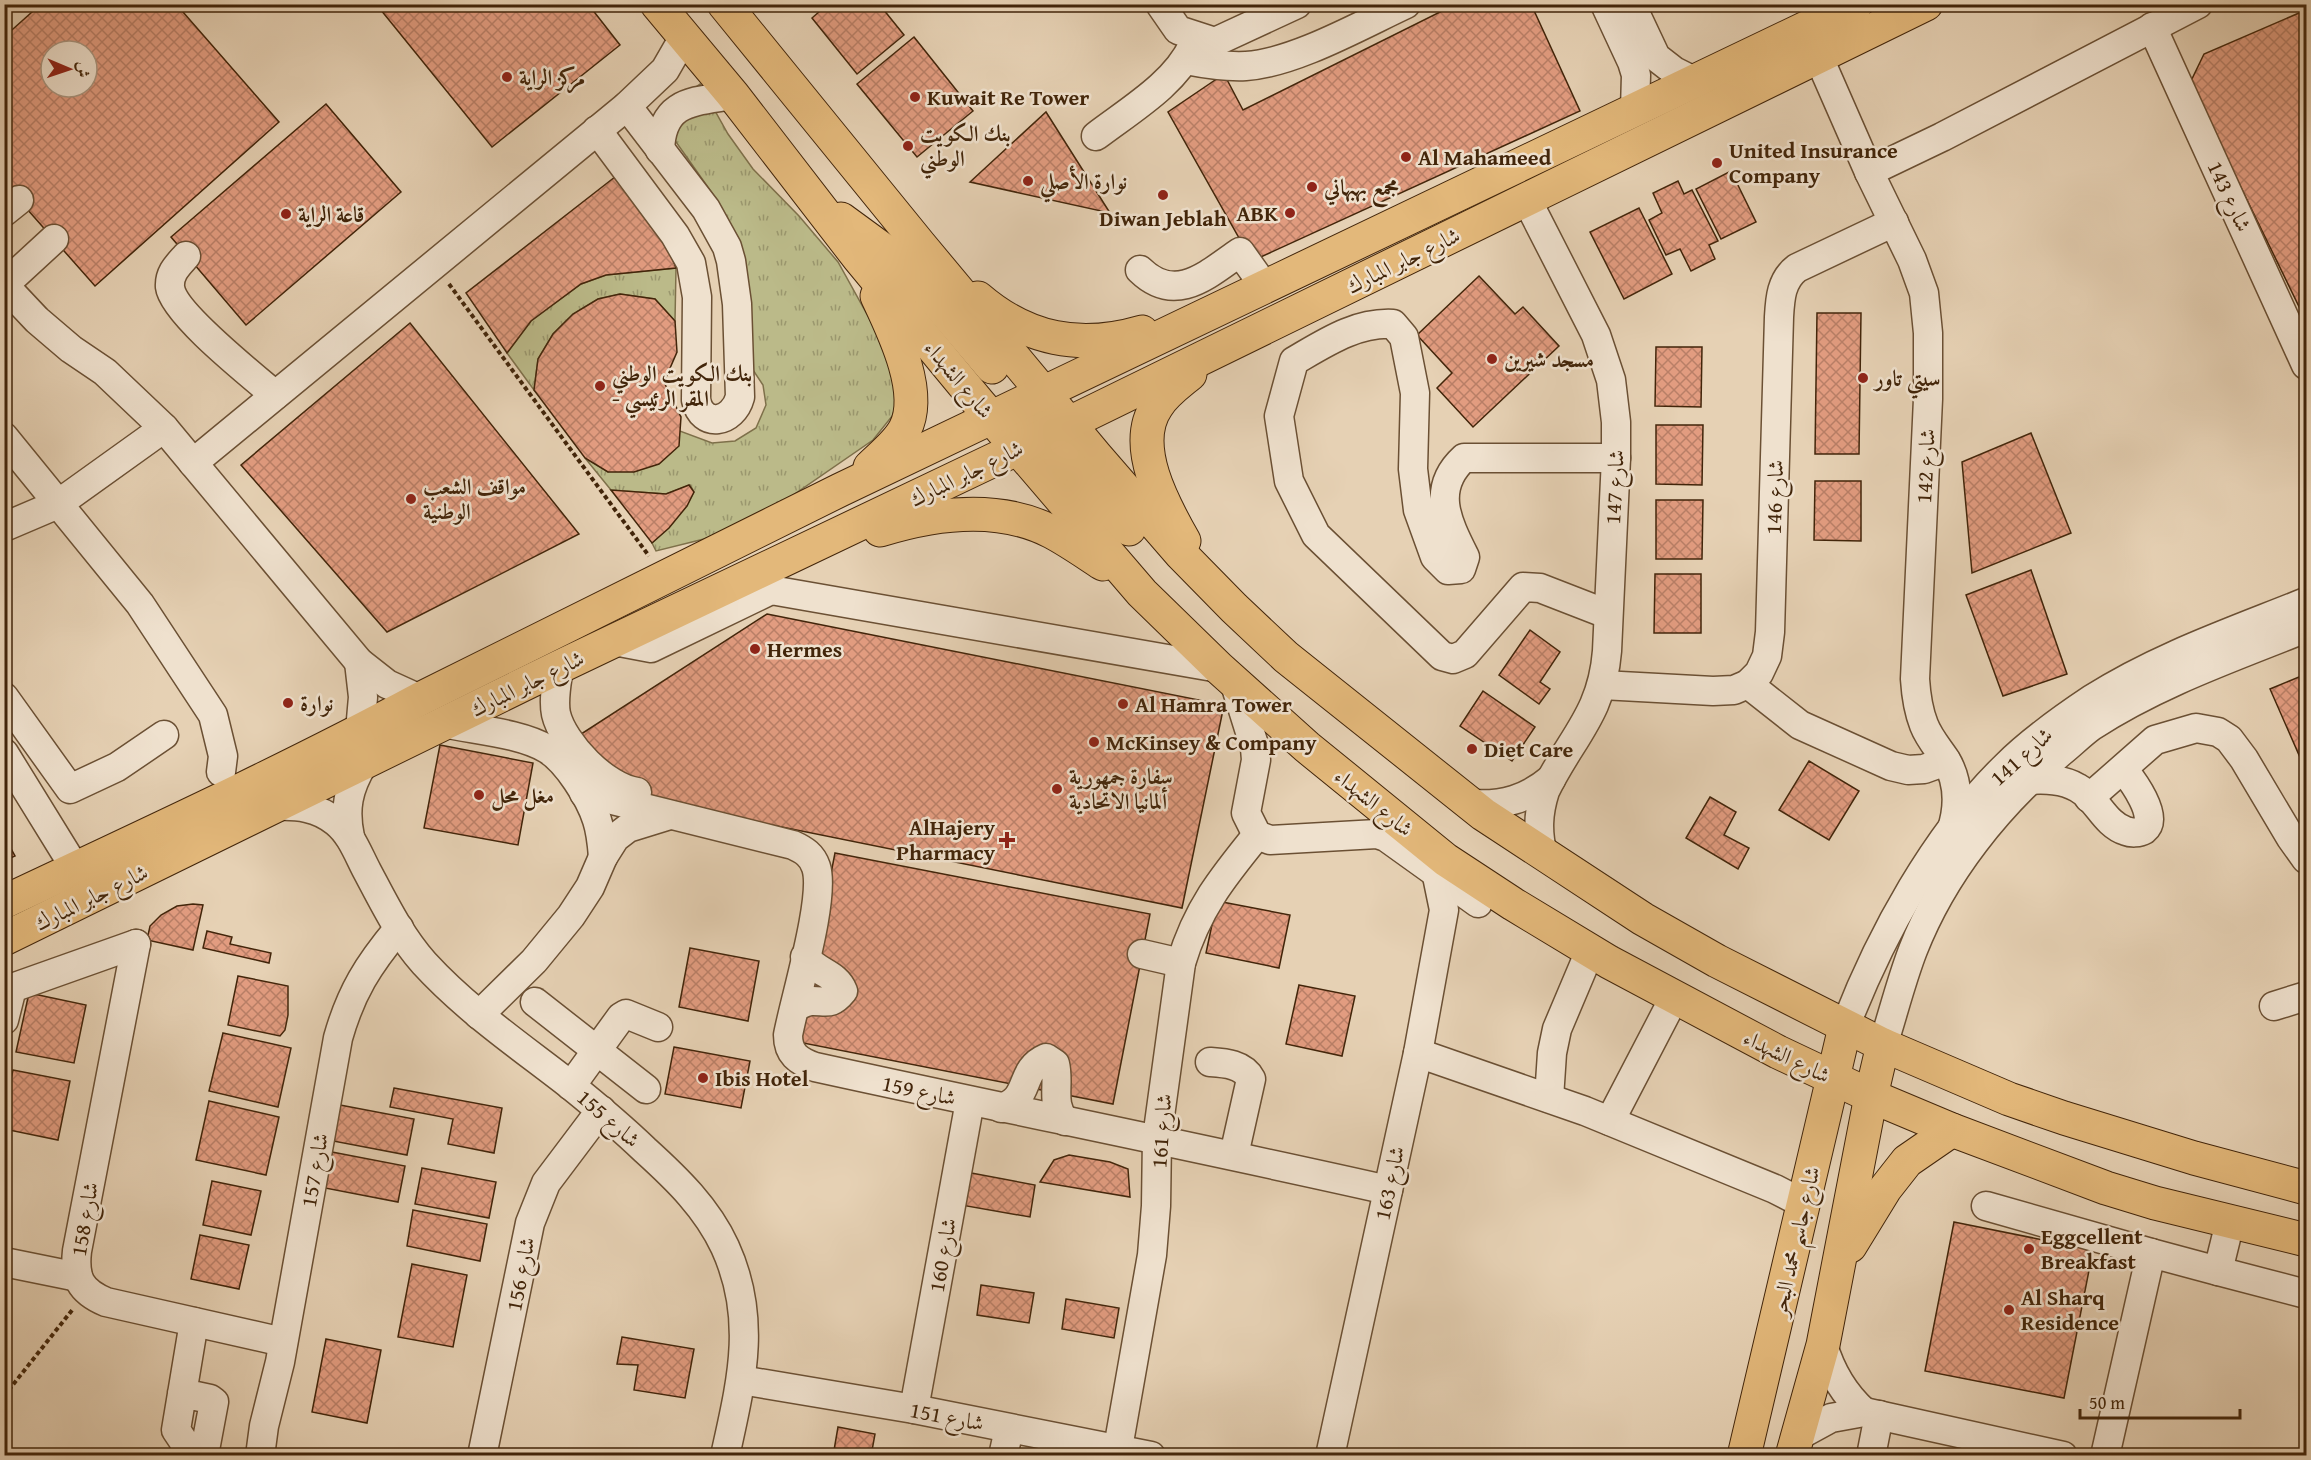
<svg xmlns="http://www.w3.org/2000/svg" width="2311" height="1460" font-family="'Gentium Book Plus',Amiri,serif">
	<defs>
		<pattern id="grass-tufts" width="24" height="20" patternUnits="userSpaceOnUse" patternTransform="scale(1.5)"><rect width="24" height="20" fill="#bbba89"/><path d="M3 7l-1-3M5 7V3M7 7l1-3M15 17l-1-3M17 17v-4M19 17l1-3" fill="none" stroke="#9a976e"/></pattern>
		<pattern id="building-cross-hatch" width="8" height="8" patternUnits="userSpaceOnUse" patternTransform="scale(1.5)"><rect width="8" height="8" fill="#e29c80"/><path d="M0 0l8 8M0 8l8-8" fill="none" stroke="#b97f67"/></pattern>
	</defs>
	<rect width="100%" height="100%" fill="#e6d1b4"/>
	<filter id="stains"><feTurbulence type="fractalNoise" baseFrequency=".00333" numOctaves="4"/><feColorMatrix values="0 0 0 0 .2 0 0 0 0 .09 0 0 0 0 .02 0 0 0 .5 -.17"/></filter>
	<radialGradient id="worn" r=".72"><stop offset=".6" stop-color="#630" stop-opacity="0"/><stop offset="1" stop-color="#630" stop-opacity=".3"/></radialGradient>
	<g fill="url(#grass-tufts)" stroke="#7e704a" stroke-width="1.5">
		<path d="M700,84L728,134L753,169L799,216L838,262L895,365L897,410L873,440L757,520L704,539L656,551L652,543C669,528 683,512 694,492L690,485L666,494L611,490L585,458L608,472L680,431L712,443L735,441L756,428L766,405L763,385L751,367L739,250L712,193L657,115Z"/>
		<path d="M676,268L675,321L655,299L620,294L598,299L573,314L553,334L538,359L534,390L507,353L531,321L581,284L606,275Z"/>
	</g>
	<g fill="url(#building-cross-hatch)" stroke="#42250a" stroke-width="1.5" fill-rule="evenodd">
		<path d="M41,4H176L279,122L95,286L4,183V37ZM51,51H87V87H51Z"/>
		<path d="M376,4H588L620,45L492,147Z"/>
		<path d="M828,4H879L904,35L857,74L812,18Z"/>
		<path d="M1456,4H1531L1580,111L1252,261L1168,112L1224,74L1243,110Z"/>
		<path d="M2306,10V321L2190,83L2204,54Z"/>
		<path d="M914,37L973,111L917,157L857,84Z"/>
		<path d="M326,104L401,192L246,325L171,237Z"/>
		<path d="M1046,112L1110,213L970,182Z"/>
		<path d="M1731,171L1756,222L1721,239L1696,189Z"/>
		<path d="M620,173L668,246L676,268L606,275L581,284L531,321L507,353L466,293Z"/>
		<path d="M1678,181L1684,194L1692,190L1718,241L1709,245L1715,259L1691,271L1680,249L1666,255L1649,220L1662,213L1653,193Z"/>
		<path d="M1639,208L1672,274L1624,299L1590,232Z"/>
		<path d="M1479,276L1515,314L1523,307L1559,346L1473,427L1437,388L1452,373L1417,335Z"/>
		<path d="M620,294L655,299L675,321L677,352L664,382L681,417L679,446L659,464L634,472H608L585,458L534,390L538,359L553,334L573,314L598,299Z"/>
		<path d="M1817,313H1861L1859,454H1815Z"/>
		<path d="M410,323L579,534L387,632L241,465Z"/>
		<path d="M1656,347H1702L1701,407L1655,406Z"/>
		<path d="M1656,425H1703L1702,485L1656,484Z"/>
		<path d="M2031,433L2071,533L1972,573L1962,462Z"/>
		<path d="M1815,481H1861V541L1814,540Z"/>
		<path d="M689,485L694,492L687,506L669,528L652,543L611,490L666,494Z"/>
		<path d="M1656,500H1703L1702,559H1656Z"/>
		<path d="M2031,570L2067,674L2003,696L1966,595Z"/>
		<path d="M1655,574H1701V633H1654Z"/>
		<path d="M767,614L1224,705L1182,908L618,794L578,736Z"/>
		<path d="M1530,630L1560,652L1540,682L1550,689L1539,704L1499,675Z"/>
		<path d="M2306,674V771L2270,689Z"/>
		<path d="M1483,691L1535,727L1512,761L1460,726Z"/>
		<path d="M440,745L533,763L518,845L424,828Z"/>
		<path d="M1809,761L1859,791L1829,840L1779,810Z"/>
		<path d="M1710,797L1736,812L1724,835L1749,848L1738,869L1686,838Z"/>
		<path d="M4,836L15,856L4,861Z"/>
		<path d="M835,853L1150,914L1113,1104L798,1042Z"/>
		<path d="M1217,901L1290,915L1279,968L1206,953Z"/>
		<path d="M193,904L203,905L193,950L147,940L150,926L161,915L177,906Z"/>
		<path d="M207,931L232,937L230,944L271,953L269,963L203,948Z"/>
		<path d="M690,948L759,961L748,1021L679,1007Z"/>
		<path d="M238,976L288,986V1015L285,1030L280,1036L228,1025Z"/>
		<path d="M1299,985L1355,996L1342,1056L1286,1044Z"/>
		<path d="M29,993L86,1005L74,1063L16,1052Z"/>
		<path d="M223,1033L291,1048L278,1107L209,1091Z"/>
		<path d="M674,1047L750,1061L741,1108L665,1094Z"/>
		<path d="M13,1070L70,1081L58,1140L4,1129V1111Z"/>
		<path d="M394,1088L502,1108L494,1153L448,1144L453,1119L390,1107Z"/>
		<path d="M209,1101L279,1117L266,1175L196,1160Z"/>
		<path d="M340,1105L414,1119L407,1155L333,1141Z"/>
		<path d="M332,1152L405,1166L398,1202L325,1188Z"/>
		<path d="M1069,1155L1110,1162L1128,1169L1130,1197L1040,1182L1054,1160Z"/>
		<path d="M422,1168L496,1182L489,1218L415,1204Z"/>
		<path d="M966,1172L1035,1185L1030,1217L961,1205Z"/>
		<path d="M212,1181L261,1191L251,1235L203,1225Z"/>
		<path d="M413,1210L487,1224L480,1261L407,1246Z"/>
		<path d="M1954,1222L2093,1250L2064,1398L1925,1371Z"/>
		<path d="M200,1235L249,1245L239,1289L191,1279Z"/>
		<path d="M412,1264L467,1275L453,1347L398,1337Z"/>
		<path d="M981,1285L1034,1293L1029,1323L977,1315Z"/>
		<path d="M1066,1299L1119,1308L1114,1338L1062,1329Z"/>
		<path d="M622,1337L694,1349L685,1398L634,1390L638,1365L617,1364Z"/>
		<path d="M326,1339L381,1350L367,1423L312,1412Z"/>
		<path d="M838,1427L875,1434L871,1456H833Z"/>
	</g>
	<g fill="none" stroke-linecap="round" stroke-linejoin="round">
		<defs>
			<g id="minor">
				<path d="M1160,4L1178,30L1215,42L1297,4"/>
				<path d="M1605,4L1632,62L1636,75L1635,110"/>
				<path d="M1631,4L1656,57L1674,71L1694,81"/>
				<path d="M2152,27L2306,365"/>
				<path d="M1819,58L1869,172L1912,260L1924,293L1928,333V399L1915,679C1916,695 1918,710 1924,725C1929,738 1938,748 1946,760C1959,782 1959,808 1951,832"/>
				<path d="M1186,60C1206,64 1225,67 1246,66C1294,63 1361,25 1406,4"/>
				<path d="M597,130L675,235L691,263L697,297L696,400C702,429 733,423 740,397L737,304L731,261L727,247L706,209L627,106"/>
				<path d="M1096,136C1130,110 1175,84 1193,45"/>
				<path d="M660,150C662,100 693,102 733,95"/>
				<path d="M1869,172L1942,137L2198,4"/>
				<path d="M1527,200L1596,335L1611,380L1616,422V458L1607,651C1602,715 1571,737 1545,791C1538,813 1537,832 1543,855"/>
				<path d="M4,212L19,200"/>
				<path d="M186,256C178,265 169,273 170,287C173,313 253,376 275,395"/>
				<path d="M1140,270C1176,305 1208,274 1240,252L1265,287"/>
				<path d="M4,285L37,320L71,349L105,372L164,428L359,662L387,684L420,699"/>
				<path d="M4,285L54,239"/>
				<path d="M4,437L140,604L213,715L223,756L221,772"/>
				<path d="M193,463L627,106L665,70L684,37"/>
				<path d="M4,527L58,504L164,428"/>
				<path d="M1607,614L1540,588L1523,587L1465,654L1453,659L1442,656L1316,535L1289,481L1279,416L1294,361C1325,343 1356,322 1393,324L1404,337L1415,393L1413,469L1418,510L1435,557L1448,570L1461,569L1465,557C1448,523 1430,489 1464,458H1616"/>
				<path d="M614,641L651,648L771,590L1219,668"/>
				<path d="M359,662L363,697L360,731"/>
				<path d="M559,667C557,682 553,699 556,714C563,744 606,788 637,792"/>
				<path d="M1234,681L1255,748L1256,760L1246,813L1257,835L1270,840L1377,834L1386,837L1478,903"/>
				<path d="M1748,684L1800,725L1891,766L1908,770L1924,769L1946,761"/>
				<path d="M1602,685L1713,691L1734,690L1748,684L1759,673L1767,656L1770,632L1779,317C1780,299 1781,280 1797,268L1894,222"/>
				<path d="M4,697L70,789L117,767L164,735"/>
				<path d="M444,723C475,730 520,733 547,749C567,761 590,798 597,820C601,832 602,844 603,857"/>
				<path d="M4,753L75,868"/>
				<path d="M2028,780C2045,779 2063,779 2078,788C2097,798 2104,824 2126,831C2131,833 2139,833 2144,830C2160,817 2132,780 2123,769"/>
				<path d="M584,793L793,845C804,850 812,855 816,867C826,897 795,998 788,1035C788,1054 798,1061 815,1067C1006,1109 1197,1147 1388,1190"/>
				<path d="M2089,798L2155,740L2196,728L2218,732L2229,739L2244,759L2291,838L2306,859"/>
				<path d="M1472,804C1503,806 1527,799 1551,779"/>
				<path d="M276,806C297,805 318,807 336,822C351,834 358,854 367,871C384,903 400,936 424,963C467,1010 520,1046 570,1085C596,1106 621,1127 645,1150C677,1179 707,1208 725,1247C758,1319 741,1383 725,1456"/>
				<path d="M350,837C344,809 348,789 363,764"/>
				<path d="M136,944L77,1251C74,1278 80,1291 106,1302L283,1342"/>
				<path d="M1142,954L1181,963"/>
				<path d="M535,1002L646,1089"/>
				<path d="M2274,1006L2306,996"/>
				<path d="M795,1007C799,1005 805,1002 810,1001C826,1000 830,1007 843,991C836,973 817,973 805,957"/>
				<path d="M479,1015L534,961L571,916L590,887L603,857L615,838L628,828L670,815"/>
				<path d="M4,1020L12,988L136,944"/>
				<path d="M1845,1027C1880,936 1935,835 2006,766C2031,741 2062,719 2092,699C2158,657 2234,631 2306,602"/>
				<path d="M1883,1045C1893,1014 1901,981 1913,950C1943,873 1998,805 2061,752C2071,744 2081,734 2092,726C2158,683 2234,657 2306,628"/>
				<path d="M1418,1053L1585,1111L1775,1189L1804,1204"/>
				<path d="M1210,1062C1225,1063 1243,1064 1251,1079L1234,1155"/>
				<path d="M571,1086L621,1017L626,1014L658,1027"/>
				<path d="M1549,1098L1552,1053L1557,1029L1590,951"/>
				<path d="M1001,1108C1032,1099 1018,1070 1046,1058L1055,1064C1060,1084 1050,1104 1065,1121"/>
				<path d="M1610,1121L1674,998"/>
				<path d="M1986,1206L2151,1253"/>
				<path d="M4,1262L78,1277"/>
				<path d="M2218,1271L2306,1294"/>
				<path d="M1823,1345C1831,1372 1843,1393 1864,1412"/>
				<path d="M741,1380L914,1409L1151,1456"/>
				<path d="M182,1393L210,1399L214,1402L205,1450L197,1452L184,1442L176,1430L194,1322"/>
				<path d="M914,1409L970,1101"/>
				<path d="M1798,1436L1831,1418L1864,1412L2063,1456"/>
				<path d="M1118,1448L1152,1255L1156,1206L1157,1138L1181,963C1197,909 1222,878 1257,835"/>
				<path d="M260,1456L264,1426L280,1362L338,1038C351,992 368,965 399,928"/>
				<path d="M482,1456L530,1223L546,1183L601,1110"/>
				<path d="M1003,1456L1009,1429"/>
				<path d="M1330,1456L1418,1053L1444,910L1437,876"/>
				<path d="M1871,1456L1879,1415"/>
				<path d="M2105,1456L2151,1253L2218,1271L2230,1222"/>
			</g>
			<g id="major">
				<path d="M657,4L733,95L858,257L978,402L1142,593L1219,668L1307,747L1446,860L1513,904L1609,962L1778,1052L1871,1096L1952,1130L2106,1188L2155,1203L2306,1240"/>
				<path d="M724,4L920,245L1096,456L1181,554L1234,608L1286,657L1483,814L1643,919L1717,961L1883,1045L2009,1099L2064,1118L2194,1158L2306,1188"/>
				<path d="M841,219L908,268L992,367"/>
				<path d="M978,298C1027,340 1080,350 1142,332"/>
				<path d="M1029,421L1129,529"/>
				<path d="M870,467C882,455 897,444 905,429C924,392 893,330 877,296"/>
				<path d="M880,530C935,513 998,504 1052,532C1069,541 1086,553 1103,564"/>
				<path d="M1184,541C1164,506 1130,445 1157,406C1165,393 1178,384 1190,374"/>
				<path d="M4,902C144,836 284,772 420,699L840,490L1856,4"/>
				<path d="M4,939L559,667L1004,455L1926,4"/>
				<path d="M1850,1246L1885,1189L1907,1161L1952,1130"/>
				<path d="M1744,1456L1845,1027"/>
				<path d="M1792,1456L1823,1345L1871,1096L1883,1045"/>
			</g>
		</defs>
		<use href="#minor" stroke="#6b5034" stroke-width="31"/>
		<use href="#major" stroke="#42250a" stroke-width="35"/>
		<g stroke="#42250a" stroke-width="4" stroke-dasharray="4.5 3" stroke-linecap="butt">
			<path d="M449,284L649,556"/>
			<path d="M4,1396L73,1309"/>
		</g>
		<use href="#minor" stroke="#efe1ce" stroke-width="28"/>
		<use href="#major" stroke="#e3b87a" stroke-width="33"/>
	</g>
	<g fill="#8f2418" stroke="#efe1ce" stroke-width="2">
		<circle cx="507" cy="77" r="6"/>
		<circle cx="915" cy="97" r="6"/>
		<circle cx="908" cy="146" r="6"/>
		<circle cx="1406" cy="157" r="6"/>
		<circle cx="1717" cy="163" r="6"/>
		<circle cx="1028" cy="181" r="6"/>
		<circle cx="1312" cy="187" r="6"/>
		<circle cx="1163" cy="195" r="6"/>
		<circle cx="1290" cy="213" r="6"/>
		<circle cx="286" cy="214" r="6"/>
		<circle cx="1492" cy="359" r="6"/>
		<circle cx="1863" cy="378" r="6"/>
		<circle cx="600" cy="386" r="6"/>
		<circle cx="411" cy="499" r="6"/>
		<circle cx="755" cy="649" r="6"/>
		<circle cx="288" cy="703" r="6"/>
		<circle cx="1123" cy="704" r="6"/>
		<circle cx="1094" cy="742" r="6"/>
		<circle cx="1472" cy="749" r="6"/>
		<circle cx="1057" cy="789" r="6"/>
		<circle cx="479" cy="795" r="6"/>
		<path d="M1004 831h6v6h6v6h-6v6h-6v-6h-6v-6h6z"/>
		<circle cx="703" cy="1078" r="6"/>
		<circle cx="2029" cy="1249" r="6"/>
		<circle cx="2009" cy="1310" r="6"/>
	</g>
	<g text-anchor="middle" stroke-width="5" stroke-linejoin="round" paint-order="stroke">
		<g font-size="22" font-weight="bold" fill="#42250a" stroke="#efe1ce" text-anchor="start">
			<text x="519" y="85">مركز الراية</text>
			<text x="927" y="105">Kuwait Re Tower</text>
			<text x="920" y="141">بنك الكويت<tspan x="920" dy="25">الوطني</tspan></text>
			<text x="1729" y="158">United Insurance<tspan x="1729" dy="25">Company</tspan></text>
			<text x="1418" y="165">Al Mahameed</text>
			<text x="1040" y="189">نوارة الأصلي</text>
			<text x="1324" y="195">مجمع بهبهاني</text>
			<text x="1278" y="221" text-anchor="end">ABK</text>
			<text x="298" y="222">قاعة الراية</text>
			<text x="1163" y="226" text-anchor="middle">Diwan Jeblah</text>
			<text x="1504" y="367">مسجد شيرين</text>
			<text x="612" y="381">بنك الكويت الوطني<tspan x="612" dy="25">- المقر الرئيسي</tspan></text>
			<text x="1875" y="386">سيتي تاور</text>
			<text x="423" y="494">مواقف الشعب<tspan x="423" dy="25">الوطنية</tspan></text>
			<text x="767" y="657">Hermes</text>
			<text x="300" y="711">نوارة</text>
			<text x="1135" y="712">Al Hamra Tower</text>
			<text x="1106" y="750">McKinsey &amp; Company</text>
			<text x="1484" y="757">Diet Care</text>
			<text x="1069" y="784">سفارة جمهورية<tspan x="1069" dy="25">ألمانيا الاتحادية</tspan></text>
			<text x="491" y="803">مغل محل</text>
			<text x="995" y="835" text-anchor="end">AlHajery<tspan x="995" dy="25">Pharmacy</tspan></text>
			<text x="715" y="1086">Ibis Hotel</text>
			<text x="2041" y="1244">Eggcellent<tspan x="2041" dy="25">Breakfast</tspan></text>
			<text x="2021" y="1305">Al Sharq<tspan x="2021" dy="25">Residence</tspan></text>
		</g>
		<g font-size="22" fill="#42250a" stroke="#efe1ce">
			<text transform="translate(2230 196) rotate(65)" y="8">شارع 143</text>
			<text transform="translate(1403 260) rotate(-26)" y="8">شارع جابر المبارك</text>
			<text transform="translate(959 379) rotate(50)" y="8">شارع الشهداء</text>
			<text transform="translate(1925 466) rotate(-87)" y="8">شارع 142</text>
			<text transform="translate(966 473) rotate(-26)" y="8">شارع جابر المبارك</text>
			<text transform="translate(1614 487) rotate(-87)" y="8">شارع 147</text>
			<text transform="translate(1774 497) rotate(-88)" y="8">شارع 146</text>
			<text transform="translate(527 683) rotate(-26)" y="8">شارع جابر المبارك</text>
			<text transform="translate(2021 756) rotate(-42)" y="8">شارع 141</text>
			<text transform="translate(1374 802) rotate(39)" y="8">شارع الشهداء</text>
			<text transform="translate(91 897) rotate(-26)" y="8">شارع جابر المبارك</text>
			<text transform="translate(1787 1056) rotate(26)" y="8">شارع الشهداء</text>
			<text transform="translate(919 1090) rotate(12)" y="8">شارع 159</text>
			<text transform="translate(609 1118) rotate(41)" y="8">شارع 155</text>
			<text transform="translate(1161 1131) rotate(-86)" y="8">شارع 161</text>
			<text transform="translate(314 1170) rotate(-80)" y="8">شارع 157</text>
			<text transform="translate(1389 1183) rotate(-78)" y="8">شارع 163</text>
			<text transform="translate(84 1219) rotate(-80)" y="8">شارع 158</text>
			<text transform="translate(1795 1241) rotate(-77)" y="8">شارع جاسم محمد البحر</text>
			<text transform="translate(942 1255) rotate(-80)" y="8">شارع 160</text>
			<text transform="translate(520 1274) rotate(-79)" y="8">شارع 156</text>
			<text transform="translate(947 1416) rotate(11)" y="8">شارع 151</text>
		</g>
	</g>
	<rect width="2311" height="1460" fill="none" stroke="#e6d1b4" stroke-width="24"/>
	<rect x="6" y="6" width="2299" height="1448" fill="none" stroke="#42250a" stroke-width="3"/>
	<rect x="12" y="12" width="2287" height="1436" fill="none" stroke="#42250a" stroke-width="1.5"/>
	<g transform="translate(69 69) rotate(92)"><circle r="28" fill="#efe1ce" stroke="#aa9680" stroke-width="1.5"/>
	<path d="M0-4.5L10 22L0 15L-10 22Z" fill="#8f2418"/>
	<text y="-9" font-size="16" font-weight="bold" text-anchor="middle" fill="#42250a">ش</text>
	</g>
	<path d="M2080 1409v9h160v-9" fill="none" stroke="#42250a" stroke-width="3"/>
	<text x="2089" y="1409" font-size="18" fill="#42250a" stroke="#efe1ce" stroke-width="4.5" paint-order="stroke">50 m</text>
	<rect width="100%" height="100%" filter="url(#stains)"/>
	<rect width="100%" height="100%" fill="url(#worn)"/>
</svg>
